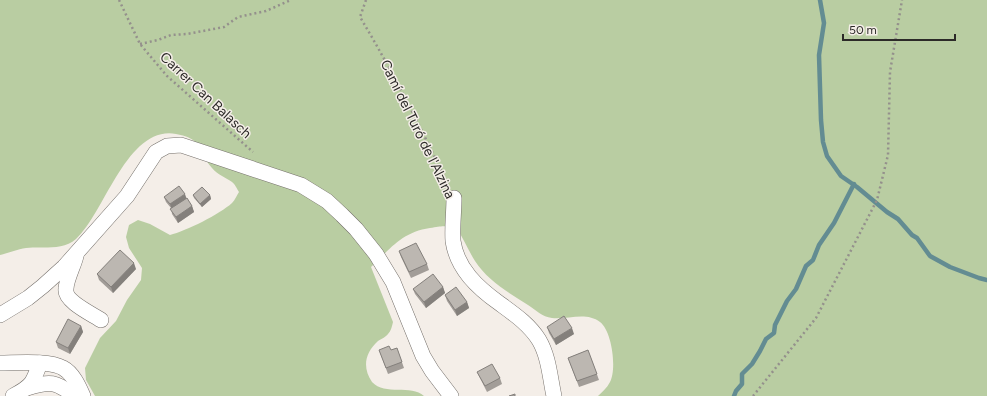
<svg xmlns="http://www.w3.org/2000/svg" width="987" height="396" font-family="Figtree,sans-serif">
	<rect width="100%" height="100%" fill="#f4eee8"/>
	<path fill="#b9cda2" d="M0,0H987V396H598C602,392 607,388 610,382C617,369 612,331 600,322C586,311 567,320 552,318C542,317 536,310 528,305C509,293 487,280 475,261C468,250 464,239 457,229C444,225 443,226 430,228C402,232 390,249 371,267L393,322C392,326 391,331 388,334C386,337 381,339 378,341C365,353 362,367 372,382C385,396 411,384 424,396H95L86,380L85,368L100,338L116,321L127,300L141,280L142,268L129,248L126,237L129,225L138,220L150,224L170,235C186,231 220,214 232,203C235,200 237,195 239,192C237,189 235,184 232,182C225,177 218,175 212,168C205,161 201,147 193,140C189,137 182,135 176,134C127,125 105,213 76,239C62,251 43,246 26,248C18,249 8,253 0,255Z"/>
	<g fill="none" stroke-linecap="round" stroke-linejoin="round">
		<g stroke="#638c92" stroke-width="4.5">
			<path d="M820,0L824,23L819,55L821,120L823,142L827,156L841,176L857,187L887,212L898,219L912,235L917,238L930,256L950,267L979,278L987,280"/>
			<path d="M734,396L736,391L742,384V374L752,364L760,351L766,339L774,333L775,325L787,301L796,289L806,266L813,260L819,245L834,223L854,184"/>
		</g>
		<defs>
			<g id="street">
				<path d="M454,198C454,212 452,227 453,241C457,269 478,288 499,303C514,314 529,324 539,340C549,357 550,378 554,396"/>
				<path d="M76,256C74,265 66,280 66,289C64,301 92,314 101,320"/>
				<path d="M0,315L28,298L43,286L64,267L127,196L156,152L167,146L181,145L301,185L327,201L342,215L356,229L376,254L393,282L423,356L432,371L451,396"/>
				<path d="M0,363C16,363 49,360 63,368C73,373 79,387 83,396"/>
				<path d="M27,388C51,381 55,381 75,396"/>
				<path d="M13,396C32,386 33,383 40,363"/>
			</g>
		</defs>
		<use href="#street" stroke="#75706b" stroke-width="16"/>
		<g stroke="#94908c" stroke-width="2.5" stroke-dasharray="2 3" stroke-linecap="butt">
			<path d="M119,0L140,44L167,76L253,152"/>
			<path d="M366,0L360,17C393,72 421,128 448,185"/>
			<path d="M140,44L158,40L171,35L187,34L224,27L238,17L266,11L291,0"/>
			<path d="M753,396L816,318L877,200L888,155L890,72L902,0"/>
		</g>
		<use href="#street" stroke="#fff" stroke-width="15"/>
	</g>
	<g fill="#a29d98">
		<path d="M193,195H210L211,199L202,207L194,198Z"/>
		<path d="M164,197L186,198L192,206L194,212L178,223L172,214L171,208L166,202Z"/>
		<path d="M399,251L427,264L429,270L411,278L401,257Z"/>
		<path d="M136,269L113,293L99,280L97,274Z"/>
		<path d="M443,287L445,293L426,308L415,294L413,289Z"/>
		<path d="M445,295L467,302L469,308L457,316L447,301Z"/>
		<path d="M81,326L83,332L70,354L58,348L56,342Z"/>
		<path d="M547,327L574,334L556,345L549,333Z"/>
		<path d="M397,348L404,368L388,374L379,350H391Z"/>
		<path d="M588,350L599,380L579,387L568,358Z"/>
		<path d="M477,372L500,378L502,384L487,392Z"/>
	</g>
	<g fill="#84807c">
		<path d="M185,194L187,200L172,210L170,204Z"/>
		<path d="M210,195L211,199L202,207L200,204Z"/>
		<path d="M192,206L194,212L178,223L176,217Z"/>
		<path d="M134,263L136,269L113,293L111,287Z"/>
		<path d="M443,287L445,293L426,308L424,302Z"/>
		<path d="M467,302L469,308L457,316L455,310Z"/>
		<path d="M81,326L83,332L70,354L68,348Z"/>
		<path d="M572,328L574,334L556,345L554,339Z"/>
	</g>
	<g fill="#bcb7b1" stroke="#84807c">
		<path d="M179,186L185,194L170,204L164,197Z"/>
		<path d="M202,187L210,195L200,204L193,195Z"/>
		<path d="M187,198L192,206L176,217L170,209Z"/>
		<path d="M416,243L427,264L409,272L399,251Z"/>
		<path d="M120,250L134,263L111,287L97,274Z"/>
		<path d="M433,274L443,287L424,302L413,289Z"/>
		<path d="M456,287L467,302L455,310L445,295Z"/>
		<path d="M564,316L572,328L554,339L547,327Z"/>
		<path d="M68,319L81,326L68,348L56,342Z"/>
		<path d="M389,346L391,350L397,348L402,362L386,368L379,350Z"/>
		<path d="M588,350L597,374L577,381L568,358Z"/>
		<path d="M492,364L500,378L485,386L477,372Z"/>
		<path d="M515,394V396H509Z"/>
	</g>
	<g text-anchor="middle" stroke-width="3" stroke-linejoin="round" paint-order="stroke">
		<g font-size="14" fill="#2c2a28" stroke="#f4eee8">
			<text transform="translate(206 95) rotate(43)" y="5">Carrer Can Balasch</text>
			<text transform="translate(418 129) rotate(64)" y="5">Camí del Turó de l'Alzina</text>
		</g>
	</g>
	<path d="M843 34v6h112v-6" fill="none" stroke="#2c2a28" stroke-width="2"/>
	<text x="849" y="34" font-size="12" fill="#2c2a28" stroke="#f4eee8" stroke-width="3" paint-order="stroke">50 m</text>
</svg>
